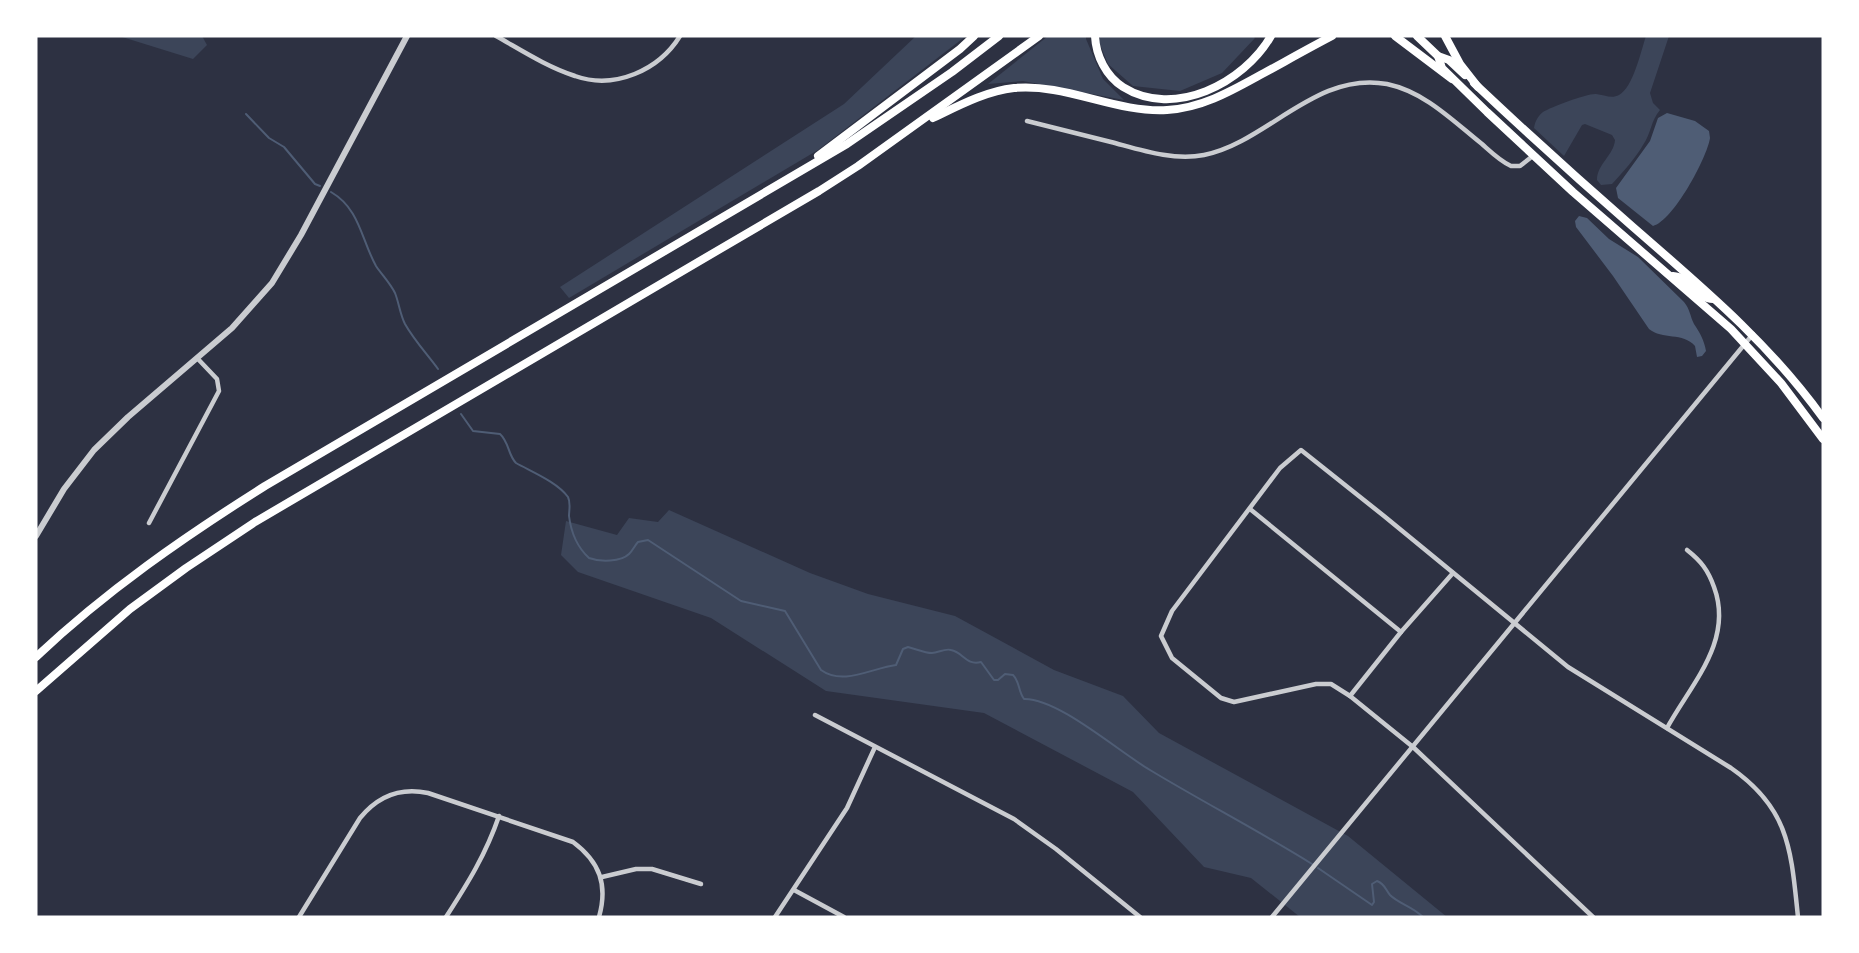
<svg xmlns="http://www.w3.org/2000/svg" width="1859" height="953" font-family="Karla,sans-serif">
	<rect width="100%" height="100%" fill="#2d3142"/>
	<g fill="#3c4559">
		<path d="M119,36H202L207,45L193,59Z"/>
		<path d="M916,36H966L818,150L569,298L560,287L844,104Z"/>
		<path d="M1048,36H1086V39L1103,79L1124,100L1023,81L988,84Z"/>
		<path d="M1100,36H1253L1255,38L1222,73L1180,91L1133,86L1108,64L1099,42Z"/>
		<path d="M1646,36H1669L1650,93L1653,103L1660,110C1651,120 1651,134 1643,145C1635,159 1623,172 1612,184L1601,185L1597,180C1597,164 1614,155 1615,140L1612,135L1585,124L1582,125L1564,156L1534,128C1535,121 1538,116 1543,112C1551,107 1588,93 1596,94C1604,95 1612,99 1619,95C1633,88 1641,51 1646,36Z"/>
		<path d="M669,510L810,573L868,594L955,616L1054,670L1123,696L1159,733L1348,836L1447,917H1300L1251,878L1204,867L1133,792L984,713L826,691L711,618L578,572L561,555L566,521L617,535L629,518L658,522Z"/>
	</g>
	<g fill="#4f5d75">
		<path d="M1667,113L1695,121L1709,131L1710,138C1707,158 1673,221 1653,226L1618,198L1616,188L1650,141L1658,118Z"/>
		<path d="M1579,216L1587,218L1609,239L1638,257L1684,302C1690,309 1690,316 1694,324C1700,333 1704,340 1706,351L1702,356L1697,357L1695,346C1683,332 1662,340 1649,329L1613,276L1576,227L1575,221Z"/>
	</g>
	<g fill="none" stroke-linecap="round" stroke-linejoin="round">
		<g stroke="#4f5d75" stroke-width="2">
			<path d="M246,114L269,138L284,147L315,184L320,186"/>
			<path d="M331,192C360,209 361,239 376,266C382,275 390,283 395,293C399,303 400,314 405,324C414,340 427,354 438,369"/>
			<path d="M461,414L473,431L500,434C509,442 508,455 516,463C532,472 557,482 568,497C571,503 569,510 569,516C571,532 577,547 589,558C600,562 621,562 629,554C633,550 635,545 638,542L648,540L741,601L785,611L821,670C843,686 872,668 896,665L903,649L908,647C916,649 925,653 932,653C938,653 945,648 951,650C963,652 966,666 981,662L994,680H998L1005,674L1013,675C1020,682 1018,691 1024,699C1058,698 1119,752 1150,770C1203,802 1259,831 1312,864"/>
			<path d="M1318,868L1372,905L1374,902L1372,884L1377,881C1385,884 1385,889 1390,895C1399,904 1412,906 1423,917"/>
		</g>
		<g stroke="#caccd0" stroke-width="4.5">
			<path d="M496,36C521,50 547,67 575,76C615,90 659,70 680,36"/>
			<path d="M1027,121C1055,128 1083,135 1111,142C1141,150 1173,161 1204,155C1268,142 1315,71 1387,84C1425,92 1453,121 1482,144C1491,152 1500,161 1511,166H1520L1534,155"/>
			<path d="M1250,509L1401,632L1350,696"/>
			<path d="M149,523L219,391L217,379L198,359"/>
			<path d="M1401,632L1453,573"/>
			<path d="M815,715L1014,819L1056,849L1140,917"/>
			<path d="M1667,728C1691,684 1734,641 1714,587C1708,570 1701,561 1687,550"/>
			<path d="M602,877L636,869H652L701,884"/>
			<path d="M794,890L844,917"/>
			<path d="M299,917L360,818C378,796 400,787 428,793L573,842C600,862 608,885 599,917"/>
			<path d="M446,917C468,883 486,854 499,816"/>
			<path d="M775,917L847,808L875,747"/>
			<path d="M1272,917L1753,334"/>
			<path d="M1593,917L1413,747L1350,696L1331,684H1316L1234,702L1221,698L1172,658L1161,636L1172,611L1280,468L1301,450L1384,516L1568,667L1731,768C1790,809 1791,851 1798,917"/>
		</g>
		<path stroke="#caccd0" stroke-width="6" d="M36,536L64,489L94,450L128,417L232,328L272,283L301,235L407,36"/>
		<g stroke="#fff" stroke-width="8">
			<path d="M1417,36L1438,56L1449,60L1465,75"/>
			<path d="M1438,56L1442,68L1487,112L1573,192L1731,329L1781,383L1823,439"/>
			<path d="M1474,83C1526,132 1579,180 1633,227C1703,288 1768,342 1823,418"/>
			<path d="M1673,276C1690,277 1697,299 1713,299"/>
		</g>
		<g stroke="#fff" stroke-width="8">
			<path d="M1095,36C1096,56 1106,76 1123,87C1174,119 1244,83 1271,36"/>
			<path d="M1395,36L1452,79"/>
			<path d="M1445,36L1460,64L1478,87"/>
			<path d="M933,118C958,106 986,91 1014,88C1066,83 1115,113 1167,110C1203,108 1233,90 1264,73C1286,61 1309,48 1332,36"/>
			<path d="M818,156L960,49L974,36"/>
			<path d="M36,657C106,591 184,537 265,486L847,144L952,72L999,36"/>
			<path d="M36,691L130,609L186,568L255,522L819,191L858,166L1039,36"/>
		</g>
	</g>
	<rect width="1859" height="953" fill="none" stroke="#ffffff" stroke-width="75"/>
</svg>
